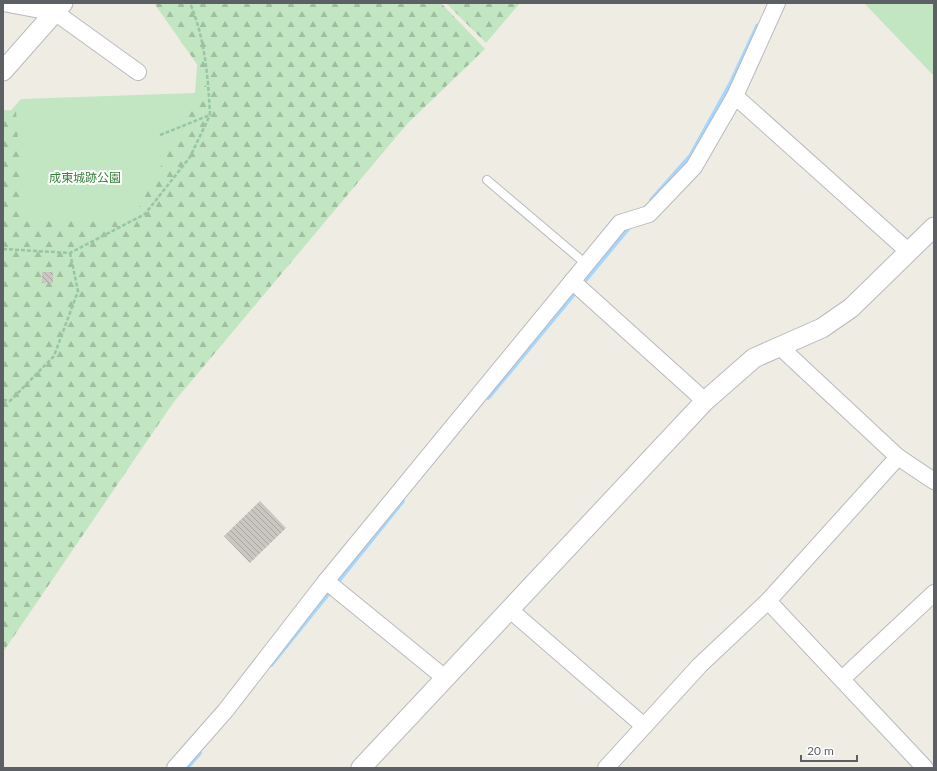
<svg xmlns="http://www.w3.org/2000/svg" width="937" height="771" font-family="Lato,'Noto Sans JP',sans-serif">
	<defs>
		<pattern id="forest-firs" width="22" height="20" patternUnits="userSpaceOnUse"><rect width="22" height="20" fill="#c1e6c1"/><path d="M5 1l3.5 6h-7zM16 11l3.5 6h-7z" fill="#a0bea0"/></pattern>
		<pattern id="building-back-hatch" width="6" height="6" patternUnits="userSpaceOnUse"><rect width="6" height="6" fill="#cac7c1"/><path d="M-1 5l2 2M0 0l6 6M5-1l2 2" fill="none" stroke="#a7a5a0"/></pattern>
	</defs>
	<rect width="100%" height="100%" fill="#efece4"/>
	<g fill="#c1e6c1">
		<path d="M371,3L12,430L3,125L5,117L21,99L195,93L198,54Z"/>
		<path d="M864,3H934V76Z"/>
	</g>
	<g fill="url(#forest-firs)">
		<path d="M154,3H441L485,49L407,124L173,403L3,652V110L16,111L24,221L133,218L208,80Z"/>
		<path d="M446,3H520L486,43Z"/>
	</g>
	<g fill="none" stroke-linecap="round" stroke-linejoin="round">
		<g stroke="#a4d7ff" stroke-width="5.5">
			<path d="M652,200L691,156L732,82L758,26"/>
			<path d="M488,397L632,223"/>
			<path d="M271,664L402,501"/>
			<path d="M186,768L199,753"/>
		</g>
	</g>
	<g fill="url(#building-back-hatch)">
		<rect x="42" y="272" width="11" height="11"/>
		<path d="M260,501L286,528L250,563L224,536Z"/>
	</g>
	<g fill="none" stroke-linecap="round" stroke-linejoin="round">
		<defs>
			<path id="service" d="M487,180L586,264"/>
			<g id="minor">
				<path d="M3,3L56,13L138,72"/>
				<path d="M735,96L909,252"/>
				<path d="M572,281L705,401"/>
				<path d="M779,346L898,457L934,481"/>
				<path d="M326,581L445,678"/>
				<path d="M768,601L925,768"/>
				<path d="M509,609L644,726"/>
				<path d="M842,679L934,593"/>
				<path d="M175,768L226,710L326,581L620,223L649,214L694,167L735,96L777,3"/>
				<path d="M606,768L700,665L768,601L898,457"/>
			</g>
			<g id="tertiary">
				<path d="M3,71L63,3"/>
				<path d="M361,768L705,401L754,358L822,328L851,308L934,227"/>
			</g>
		</defs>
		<use href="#service" stroke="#b7babe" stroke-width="10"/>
		<use href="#minor" stroke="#b7babe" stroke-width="18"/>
		<use href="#tertiary" stroke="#b7babe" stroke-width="21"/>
		<g stroke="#98c5a5" stroke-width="2.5" stroke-dasharray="4 2" stroke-linecap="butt">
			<path d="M160,135L210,115C208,76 205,39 190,3"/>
			<path d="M3,249L70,253L145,214L190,157L210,115"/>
			<path d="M3,400L10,401L54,356L78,291L70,253"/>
		</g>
		<use href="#service" stroke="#fff" stroke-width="8"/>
		<use href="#minor" stroke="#fff" stroke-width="16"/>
		<use href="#tertiary" stroke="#fff" stroke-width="19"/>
	</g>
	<g text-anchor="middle" stroke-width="4" stroke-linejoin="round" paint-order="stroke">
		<g font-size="12" fill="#348338" stroke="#fff">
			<text x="85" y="182">成東城跡公園</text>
		</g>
	</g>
	<rect width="937" height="771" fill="none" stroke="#5c6065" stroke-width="8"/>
	<path d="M801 755v6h56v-6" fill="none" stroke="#5c6065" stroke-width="2"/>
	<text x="807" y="755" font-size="12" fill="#5c6065" stroke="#ffffff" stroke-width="3" paint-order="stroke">20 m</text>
</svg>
